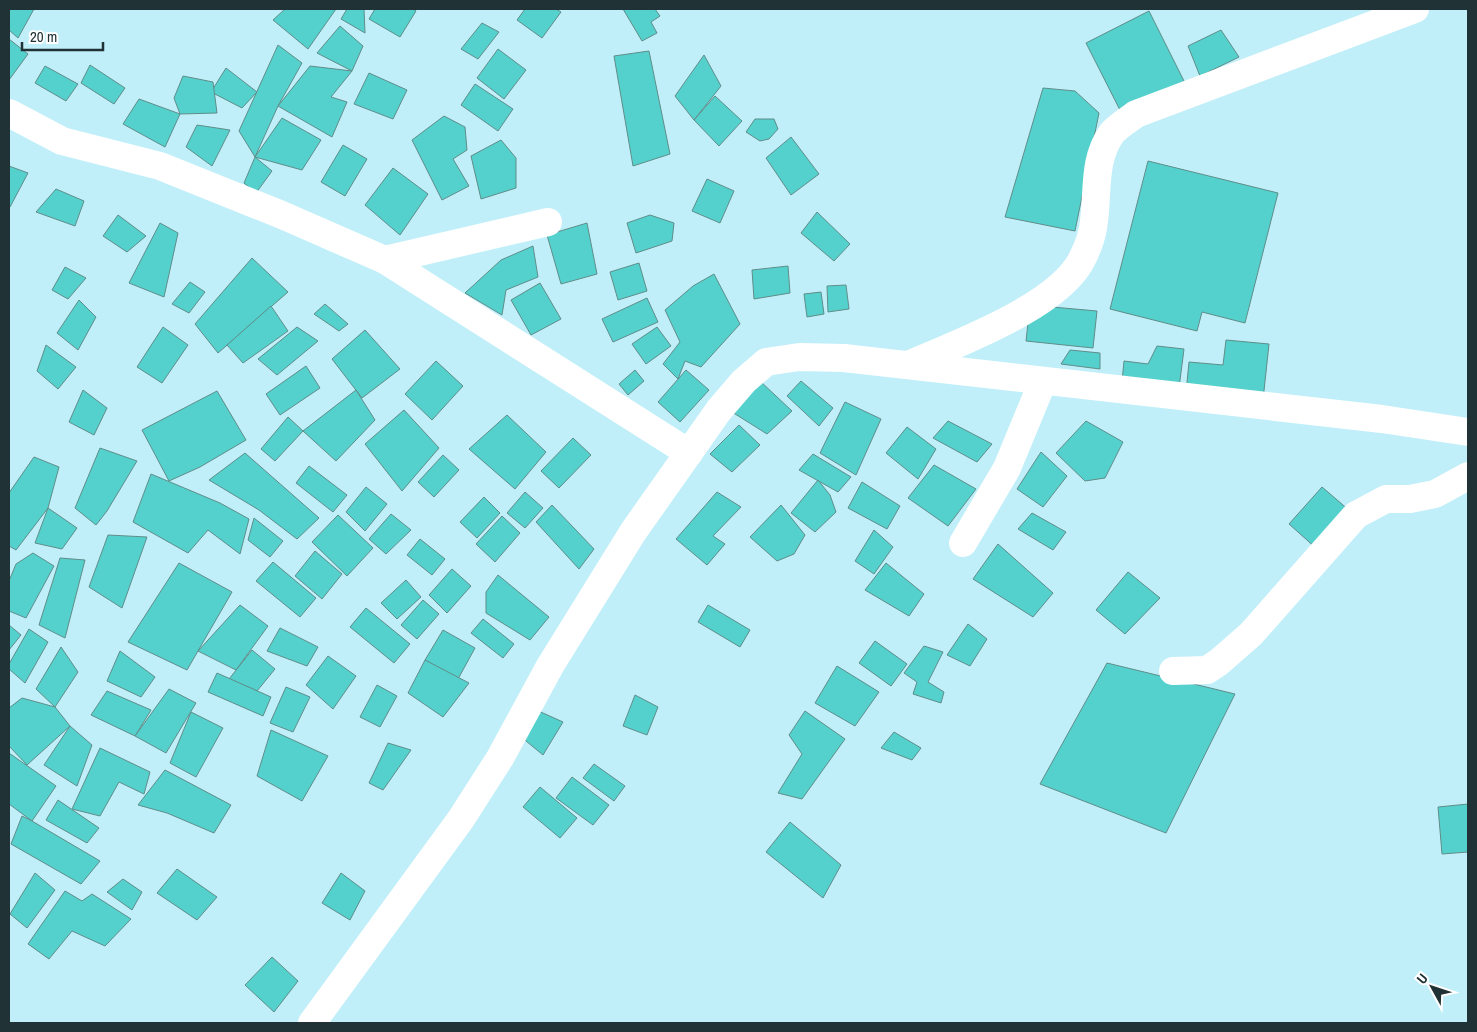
<svg xmlns="http://www.w3.org/2000/svg" width="1477" height="1032" font-family="'Archivo Narrow',sans-serif">
	<rect width="100%" height="100%" fill="#c0eff9"/>
	<g fill="#54d1cc" stroke="#5f8d8a">
		<path d="M9,9H34L18,38L9,30Z"/>
		<path d="M285,9H336L308,49L273,20Z"/>
		<path d="M347,9H364L365,33L341,19Z"/>
		<path d="M375,9H413L416,11L400,37L369,19Z"/>
		<path d="M525,9H556L561,12L542,38L517,20Z"/>
		<path d="M623,9H655L660,16L651,22L657,33L642,41Z"/>
		<path d="M1149,11L1185,83L1123,116L1086,43Z"/>
		<path d="M482,23L499,32L478,59L461,49Z"/>
		<path d="M340,26L363,46L352,71L317,53Z"/>
		<path d="M1221,30L1239,57L1200,76L1188,46Z"/>
		<path d="M9,39L28,54L9,80Z"/>
		<path d="M278,45L302,63L278,106L255,157L239,131Z"/>
		<path d="M498,49L526,70L504,99L477,78Z"/>
		<path d="M649,51L670,154L633,166L614,56Z"/>
		<path d="M704,55L721,86L694,120L675,96Z"/>
		<path d="M90,65L125,88L114,104L81,83Z"/>
		<path d="M45,66L78,84L66,101L35,83Z"/>
		<path d="M310,66L352,71L331,97L347,102L332,137L278,106Z"/>
		<path d="M226,68L257,92L242,108L211,92Z"/>
		<path d="M369,73L407,90L393,119L354,104Z"/>
		<path d="M183,76L213,82L217,113L180,114L174,98Z"/>
		<path d="M475,84L513,109L498,131L461,105Z"/>
		<path d="M1043,88L1075,91L1099,113L1075,231L1005,217Z"/>
		<path d="M715,96L742,121L719,146L694,120Z"/>
		<path d="M139,99L180,114L165,147L123,124Z"/>
		<path d="M444,116L465,127L467,150L453,159L469,186L442,200L412,140Z"/>
		<path d="M282,118L321,140L302,170L255,157Z"/>
		<path d="M755,119H774L778,129L769,139L760,141L746,132Z"/>
		<path d="M197,125L230,130L212,166L186,147Z"/>
		<path d="M791,137L819,174L791,195L766,158Z"/>
		<path d="M501,140L516,158V188L481,199L471,156Z"/>
		<path d="M343,145L367,159L345,196L321,182Z"/>
		<path d="M255,157L272,171L256,193L244,183Z"/>
		<path d="M1148,161L1278,193L1245,323L1202,312L1197,331L1110,309Z"/>
		<path d="M9,166L28,173L10,207H9Z"/>
		<path d="M393,168L428,194L400,235L365,205Z"/>
		<path d="M707,179L734,191L720,223L692,211Z"/>
		<path d="M56,189L84,201L75,226L36,212Z"/>
		<path d="M817,212L850,244L834,261L801,233Z"/>
		<path d="M118,215L146,236L127,252L103,236Z"/>
		<path d="M650,215L674,223L672,241L636,253L627,223Z"/>
		<path d="M160,223L178,233L164,297L129,283Z"/>
		<path d="M587,223L597,274L561,284L547,235Z"/>
		<path d="M533,246L538,277L506,290L502,315L465,293L501,260Z"/>
		<path d="M252,258L288,292L218,353L195,324Z"/>
		<path d="M639,263L647,291L618,300L610,272Z"/>
		<path d="M788,266L790,293L754,299L752,270Z"/>
		<path d="M65,267L86,278L68,299L52,290Z"/>
		<path d="M714,274L740,324L701,367L685,361L678,379L663,364L680,342L665,310L693,286Z"/>
		<path d="M190,282L205,292L189,313L172,304Z"/>
		<path d="M540,283L561,319L531,335L511,300Z"/>
		<path d="M846,285L849,309L828,312L827,286Z"/>
		<path d="M821,292L824,314L807,317L804,294Z"/>
		<path d="M647,298L658,322L613,342L602,319Z"/>
		<path d="M79,300L96,317L78,350L57,333Z"/>
		<path d="M325,304L348,324L339,331L314,314Z"/>
		<path d="M1030,305L1097,311L1093,348L1026,341Z"/>
		<path d="M271,306L288,331L243,363L227,345Z"/>
		<path d="M163,327L188,345L162,383L137,367Z"/>
		<path d="M297,327L318,341L277,375L258,359Z"/>
		<path d="M657,327L671,346L646,364L632,344Z"/>
		<path d="M365,330L400,369L362,398L332,359Z"/>
		<path d="M1226,340L1269,344L1263,400L1186,393L1189,362L1223,365Z"/>
		<path d="M46,345L76,367L58,389L37,371Z"/>
		<path d="M1157,346L1184,349L1179,388L1122,382L1124,361L1148,364Z"/>
		<path d="M1070,350L1100,353V369L1061,364Z"/>
		<path d="M436,361L463,386L432,420L405,394Z"/>
		<path d="M306,366L320,388L280,415L266,394Z"/>
		<path d="M635,370L644,381L628,395L619,384Z"/>
		<path d="M686,370L709,390L680,422L658,402Z"/>
		<path d="M760,381L792,411L767,434L732,412Z"/>
		<path d="M801,381L833,408L819,426L787,396Z"/>
		<path d="M83,390L107,408L94,435L69,422Z"/>
		<path d="M356,390L375,420L336,461L303,431Z"/>
		<path d="M217,391L246,440L200,467L169,481L142,430Z"/>
		<path d="M845,402L881,419L856,475L820,453Z"/>
		<path d="M404,410L439,448L402,491L365,444Z"/>
		<path d="M507,415L546,452L515,489L469,449Z"/>
		<path d="M288,417L303,431L275,461L261,449Z"/>
		<path d="M948,421L992,444L977,462L933,438Z"/>
		<path d="M1086,421L1123,442L1105,478L1085,481L1056,453Z"/>
		<path d="M739,425L760,445L732,472L710,454Z"/>
		<path d="M907,427L936,449L918,479L886,453Z"/>
		<path d="M573,438L591,455L559,488L541,471Z"/>
		<path d="M100,448L137,461L107,511L96,525L75,508Z"/>
		<path d="M1041,452L1067,476L1043,507L1017,489Z"/>
		<path d="M245,453L319,518L297,539L259,510L209,480Z"/>
		<path d="M813,454L851,477L838,492L799,470Z"/>
		<path d="M443,455L459,470L434,497L418,482Z"/>
		<path d="M34,457L59,467L48,508L16,550L9,546V493Z"/>
		<path d="M934,465L976,489L948,526L908,498Z"/>
		<path d="M309,466L347,495L333,512L296,483Z"/>
		<path d="M151,474L220,503L249,519L240,554L208,530L188,553L133,522Z"/>
		<path d="M818,480L830,495L836,512L815,532L791,513Z"/>
		<path d="M862,482L900,506L887,529L848,508Z"/>
		<path d="M366,487L387,504L365,531L346,512Z"/>
		<path d="M1322,487L1350,511L1317,549L1289,524Z"/>
		<path d="M525,492L543,508L525,528L507,513Z"/>
		<path d="M717,492L741,507L713,536L725,544L707,565L676,539Z"/>
		<path d="M484,497L500,513L477,538L460,522Z"/>
		<path d="M552,505L594,549L579,569L536,522Z"/>
		<path d="M781,505L805,535L794,554L777,561L750,537Z"/>
		<path d="M48,508L77,528L62,549L35,543Z"/>
		<path d="M1032,513L1066,532L1053,550L1018,529Z"/>
		<path d="M391,514L411,530L386,554L369,539Z"/>
		<path d="M338,515L373,548L347,576L312,542Z"/>
		<path d="M502,516L520,533L495,562L476,544Z"/>
		<path d="M254,518L283,541L270,557L248,540Z"/>
		<path d="M874,530L893,547L874,574L855,561Z"/>
		<path d="M108,535L147,537L122,608L89,587Z"/>
		<path d="M420,539L445,559L432,575L407,555Z"/>
		<path d="M998,544L1053,593L1033,617L973,579Z"/>
		<path d="M315,551L342,574L322,599L295,576Z"/>
		<path d="M33,553L54,566L26,618L9,611V581L16,564Z"/>
		<path d="M60,558L85,560L65,638L39,625Z"/>
		<path d="M273,562L316,598L300,617L256,581Z"/>
		<path d="M179,563L232,592L187,670L128,642Z"/>
		<path d="M886,563L924,594L909,616L865,590Z"/>
		<path d="M452,569L471,586L447,613L429,595Z"/>
		<path d="M1128,572L1160,598L1125,634L1096,610Z"/>
		<path d="M498,575L549,617L530,640L486,613V592Z"/>
		<path d="M406,580L421,597L397,619L381,603Z"/>
		<path d="M423,600L439,614L417,639L401,625Z"/>
		<path d="M240,605L268,626L236,670L198,651Z"/>
		<path d="M708,605L750,630L740,647L698,622Z"/>
		<path d="M366,608L410,644L394,663L350,627Z"/>
		<path d="M483,619L514,644L503,658L471,633Z"/>
		<path d="M968,624L987,639L970,666L947,655Z"/>
		<path d="M9,625L21,635L9,650Z"/>
		<path d="M280,628L318,647L307,666L267,651Z"/>
		<path d="M29,629L48,642L25,683L9,669V664Z"/>
		<path d="M443,630L475,648L458,679L425,660Z"/>
		<path d="M875,641L907,664L891,686L859,663Z"/>
		<path d="M924,646L943,652L928,682L944,692L941,703L913,694L917,682L904,673Z"/>
		<path d="M61,647L78,672L55,707L36,689Z"/>
		<path d="M252,650L275,669L257,691L229,679Z"/>
		<path d="M120,651L155,677L141,697L107,681Z"/>
		<path d="M328,656L356,676L333,709L306,685Z"/>
		<path d="M425,660L469,683L443,717L408,693Z"/>
		<path d="M1107,663L1235,694L1166,833L1040,784Z"/>
		<path d="M837,666L879,692L855,726L815,703Z"/>
		<path d="M217,673L271,697L263,716L208,692Z"/>
		<path d="M377,685L397,696L380,727L360,717Z"/>
		<path d="M286,687L310,697L293,732L270,723Z"/>
		<path d="M169,689L196,703L166,753L135,736Z"/>
		<path d="M107,691L151,710L135,736L91,715Z"/>
		<path d="M635,695L658,707L647,735L623,726Z"/>
		<path d="M22,698L55,707L70,726L27,765L9,746V708Z"/>
		<path d="M534,709L563,722L543,755L520,736Z"/>
		<path d="M805,711L845,739L802,799L778,793L802,754L789,735Z"/>
		<path d="M191,712L223,728L196,777L170,763Z"/>
		<path d="M70,726L92,745L77,786L44,765Z"/>
		<path d="M271,730L328,756L302,801L257,776Z"/>
		<path d="M894,732L921,748L912,760L881,748Z"/>
		<path d="M388,743L411,750L383,790L369,783Z"/>
		<path d="M100,748L150,772L144,794L119,782L100,816L72,809Z"/>
		<path d="M9,753L56,786L32,821L9,804Z"/>
		<path d="M594,764L625,786L614,801L583,778Z"/>
		<path d="M165,770L231,805L214,833L167,813L138,805Z"/>
		<path d="M572,777L609,805L593,825L556,798Z"/>
		<path d="M540,787L577,818L560,838L523,807Z"/>
		<path d="M58,800L99,828L87,843L46,820Z"/>
		<path d="M1468,804V852L1442,854L1438,807Z"/>
		<path d="M22,816L32,821L100,861L81,884L11,844Z"/>
		<path d="M790,822L841,865L823,898L766,852Z"/>
		<path d="M177,869L217,897L197,920L157,893Z"/>
		<path d="M35,873L55,890L27,928L10,914Z"/>
		<path d="M341,873L365,891L350,920L322,903Z"/>
		<path d="M123,879L142,892L132,910L107,892Z"/>
		<path d="M65,891L82,901L92,894L131,919L105,946L72,931L49,959L28,944Z"/>
		<path d="M272,957L298,981L274,1012L245,985Z"/>
	</g>
	<g fill="none" stroke-linecap="round" stroke-linejoin="round">
		<g stroke="#fff" stroke-width="28">
			<path d="M9,113L62,141L160,166L282,215L385,260L689,453"/>
			<path d="M385,260L548,222"/>
			<path d="M908,365C956,344 1061,306 1083,257C1088,247 1093,232 1094,221C1098,191 1093,159 1112,133C1118,126 1128,120 1136,114L1415,9"/>
			<path d="M963,543L1007,468L1043,381"/>
			<path d="M1173,671L1207,670L1219,662L1251,634L1356,515L1386,499H1410L1435,494L1468,476"/>
			<path d="M312,1023L461,819L500,758L550,666L633,532L719,410L744,381L766,362L799,357L844,358L1382,419L1468,432"/>
		</g>
	</g>
	<rect width="1477" height="1032" fill="none" stroke="#203236" stroke-width="20"/>
	<g transform="translate(1432 987) rotate(310)" stroke="#ffffff" stroke-width="4" paint-order="stroke">
	<path d="M0-4L9 19L0 12L-9 19Z" fill="#203236"/>
	<text y="-8" font-size="14" font-weight="bold" text-anchor="middle" fill="#203236">U</text>
	</g>
	<path d="M22 42v8h81v-8" fill="none" stroke="#203236" stroke-width="2.5"/>
	<text x="30" y="42" font-size="15" fill="#203236" stroke="#ffffff" stroke-width="4" paint-order="stroke">20 m</text>
</svg>
